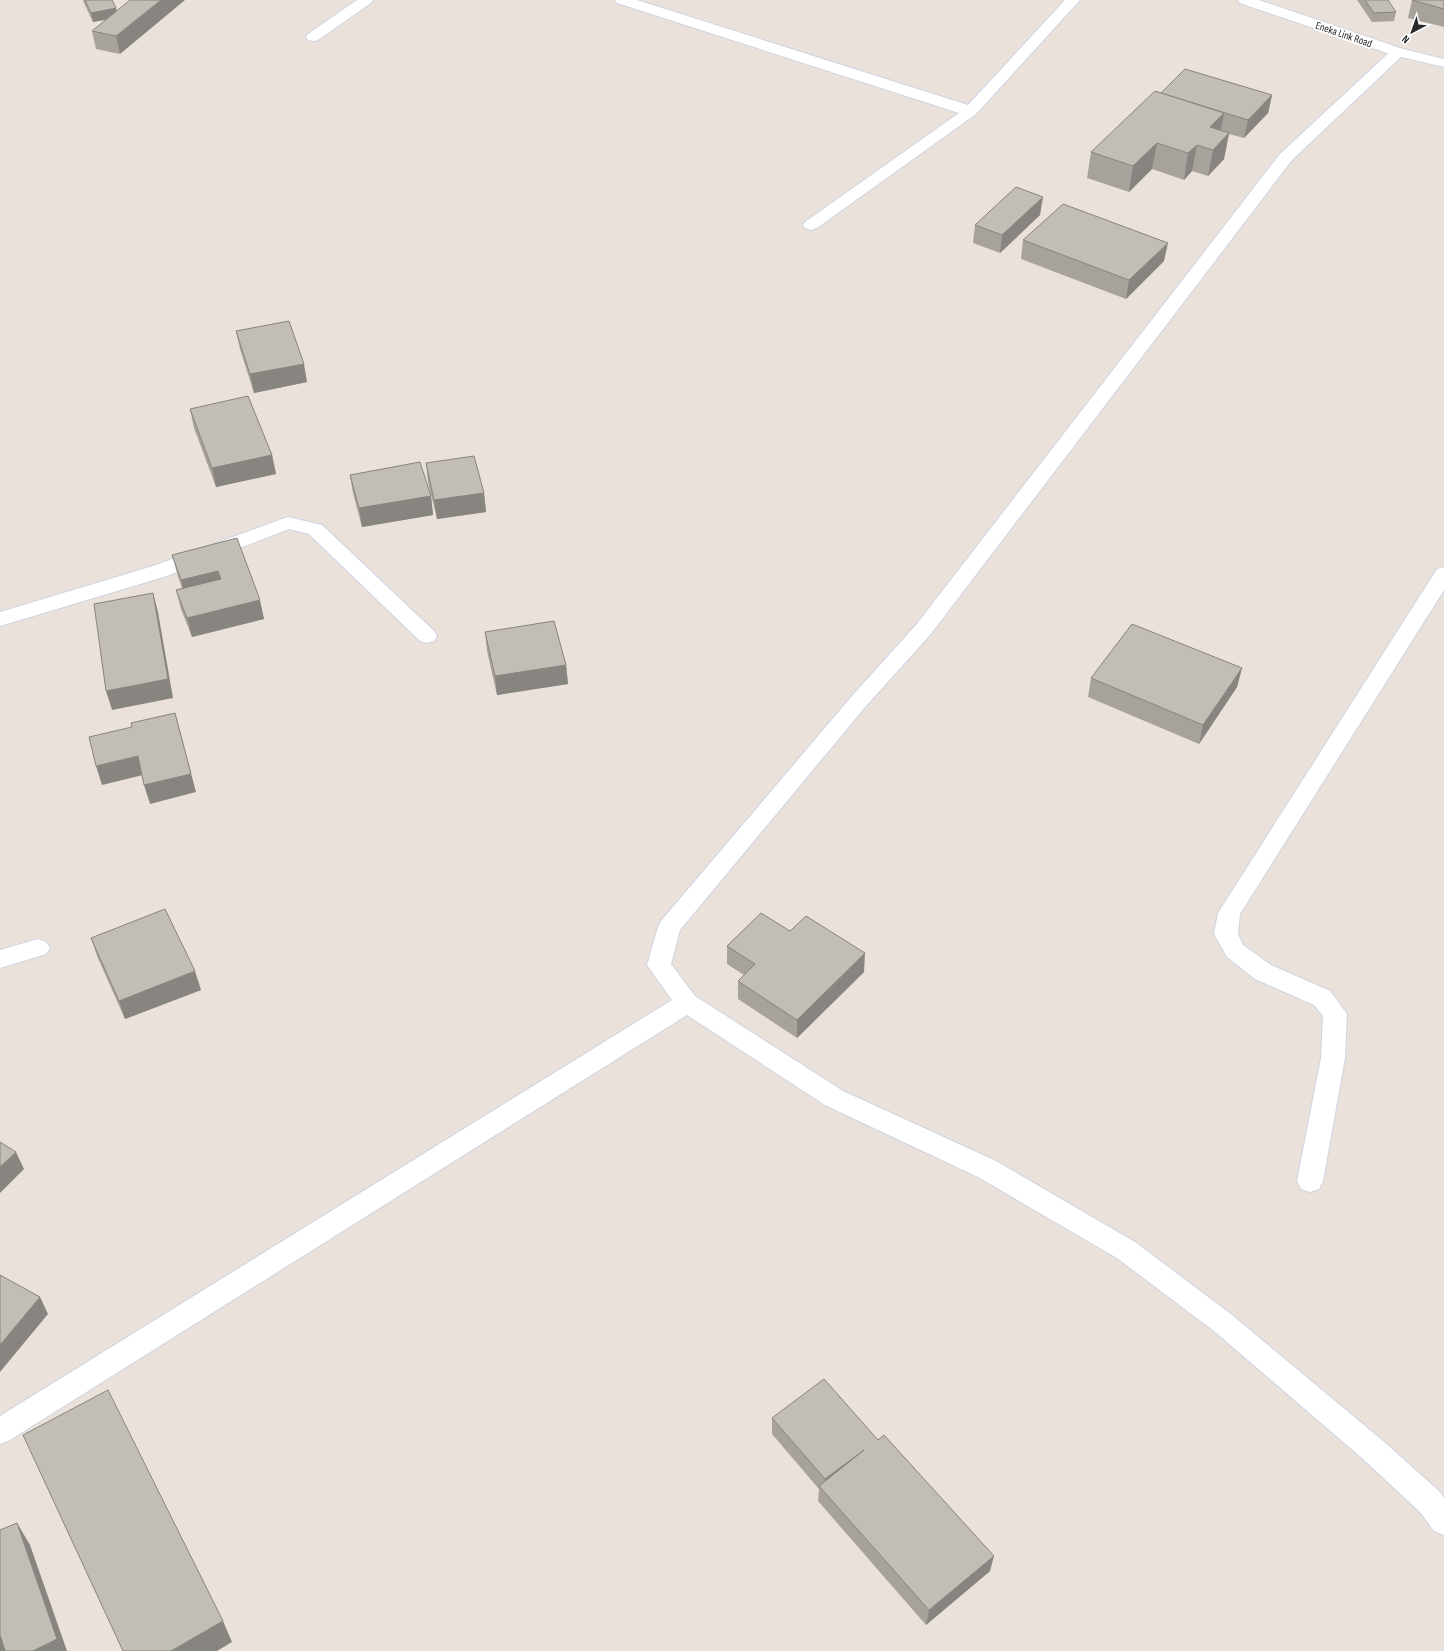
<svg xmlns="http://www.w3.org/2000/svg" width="1444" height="1651" font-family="'Sofia Sans Condensed',sans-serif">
	<rect width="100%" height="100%" fill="#eae1da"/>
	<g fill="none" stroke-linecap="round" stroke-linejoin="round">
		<defs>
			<g id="street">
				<path d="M357,0H373L371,3L318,40L313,41L308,40L306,37L308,34Z"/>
				<path d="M615,0H637L968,105L1065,0H1080L976,114L817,228L811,230L805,228L803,225L805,222L959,113L617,3Z"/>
				<path d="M1398,48L1403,49L1405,52L1403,55L1292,160L930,635L866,706L680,930L671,964L695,996L843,1091L996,1161L1135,1242L1232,1315L1383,1441L1440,1492L1444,1498V1535L1434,1531L1420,1512L1363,1459L1214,1331L1117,1258L978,1177L825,1105L687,1015L10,1440L0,1444V1416L672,1000L647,965L658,927L661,921L852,696L916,625L1280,154L1393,49Z"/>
				<path d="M288,517L322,525L434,631L437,636L434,641L427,643L420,641L309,534L289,529L167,576L0,626V612L153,566Z"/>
				<path d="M1444,567V590L1240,914L1238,934L1243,945L1271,965L1330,991L1347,1014L1345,1058L1323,1181L1319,1189L1310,1192L1301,1189L1297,1181L1321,1058L1323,1016L1314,1005L1255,979L1227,957L1214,934L1218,913L1437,569Z"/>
				<path d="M38,939L46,942L50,948L46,954L0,968V950Z"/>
			</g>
			<path id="secondary" d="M1238,0H1259L1403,49L1444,59V67L1393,55L1240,3Z"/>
		</defs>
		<use href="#street" stroke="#cfd4e1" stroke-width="2"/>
		<use href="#secondary" stroke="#cfd4e1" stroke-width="2"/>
		<use href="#street" fill="#fff" fill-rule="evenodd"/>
		<use href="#secondary" fill="#fff" fill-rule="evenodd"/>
	</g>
	<g fill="#a7a39c">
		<path d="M83,0H112L117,11L120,54L96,49L92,31L106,20L93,22L84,3Z"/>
		<path d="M1357,0H1388L1396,12L1394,21L1372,22Z"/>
		<path d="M1412,0H1444V27L1408,18Z"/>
		<path d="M1161,93L1272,95L1268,113L1244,138L1229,134L1224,159L1208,176L1192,171L1184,180L1152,169L1129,192L1087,178L1091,152Z"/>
		<path d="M1040,215L1000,253L973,243L975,225Z"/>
		<path d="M1023,240L1164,261L1126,299L1021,259Z"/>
		<path d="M236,331L307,382L254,393L240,349Z"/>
		<path d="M190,409L272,455L276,474L216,487L194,428Z"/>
		<path d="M426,463L484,493L486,512L437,519L428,482Z"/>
		<path d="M350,475L431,496L433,515L362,527L353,493Z"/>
		<path d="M237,538L264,619L192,637L181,609L176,590L182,588L177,573L172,555Z"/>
		<path d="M485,632L566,665L568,684L497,695L487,651Z"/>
		<path d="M1242,668L1237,687L1199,744L1088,697L1091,678Z"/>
		<path d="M790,931L864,972L797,1038L738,999V981L744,975L727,964V946Z"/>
		<path d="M91,938L201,990L125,1019L97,956Z"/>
		<path d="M772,1418L990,1571L926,1625L818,1501L819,1489L772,1434Z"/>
	</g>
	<g fill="#88847f">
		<path d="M161,0H185L120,54L116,36Z"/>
		<path d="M116,8L118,17L93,22L91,13Z"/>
		<path d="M1272,95L1268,113L1244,138L1248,120Z"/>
		<path d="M1224,113L1219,139L1210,127Z"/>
		<path d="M1229,133L1224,159L1208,176L1213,150Z"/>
		<path d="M1157,143L1152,169L1129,192L1133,166Z"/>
		<path d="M1197,145L1192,171L1184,180L1188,153Z"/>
		<path d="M1043,197L1040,215L1000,253L1002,235Z"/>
		<path d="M1168,243L1164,261L1126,299L1129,280Z"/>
		<path d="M304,364L307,382L254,393L250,374Z"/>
		<path d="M272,455L276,474L216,487L212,468Z"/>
		<path d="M484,493L486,512L437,519L434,500Z"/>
		<path d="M431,496L433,515L362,527L359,508Z"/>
		<path d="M218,571L223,590L186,599L181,580Z"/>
		<path d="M153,593L158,612L173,698L112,710L106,691Z"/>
		<path d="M260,600L264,619L192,637L187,618Z"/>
		<path d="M566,665L568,684L497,695L495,676Z"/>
		<path d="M1242,668L1237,687L1199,744L1203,725Z"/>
		<path d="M175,713L196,792L150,804L144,785Z"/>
		<path d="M138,756L143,775L102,785L96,766Z"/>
		<path d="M865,953L864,972L797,1038V1020Z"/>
		<path d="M195,971L201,990L125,1019L119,1001Z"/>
		<path d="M16,1152L24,1169L0,1193V1167Z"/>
		<path d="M40,1297L48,1314L0,1372V1345Z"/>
		<path d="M864,1450L824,1491L825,1479Z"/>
		<path d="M17,1523L30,1545L67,1651H33Z"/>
		<path d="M994,1556L990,1571L926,1625L929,1610Z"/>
		<path d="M223,1621L232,1642L217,1651H171Z"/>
		<path d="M0,1634L11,1651H0Z"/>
	</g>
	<g fill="#c2bdb5" stroke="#88847f">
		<path d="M85,0H112L116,8L91,13Z"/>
		<path d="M130,0H161L116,36L92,31Z"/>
		<path d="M1365,0H1388L1396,12L1374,13Z"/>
		<path d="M1412,0H1444V9Z"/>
		<path d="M1185,69L1272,95L1248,120L1161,93Z"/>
		<path d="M1155,91L1224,113L1210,127L1229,133L1213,150L1197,145L1188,153L1157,143L1133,166L1091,152Z"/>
		<path d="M1016,187L1043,197L1002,235L975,225Z"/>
		<path d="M1063,204L1168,243L1129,280L1023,240Z"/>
		<path d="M289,321L304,364L250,374L236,331Z"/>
		<path d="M248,396L272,455L212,468L190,409Z"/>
		<path d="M474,456L484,493L434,500L426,463Z"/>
		<path d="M420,462L431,496L359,508L350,475Z"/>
		<path d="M237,538L260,600L187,618L176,590L221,579L218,571L181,580L172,555Z"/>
		<path d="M153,593L168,679L106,691L94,604Z"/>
		<path d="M554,621L566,665L495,676L485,632Z"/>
		<path d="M1132,624L1242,668L1203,725L1091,678Z"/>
		<path d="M175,713L191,774L144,785L138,756L96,766L89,737L132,727L131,723Z"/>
		<path d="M165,909L195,971L119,1001L91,938Z"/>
		<path d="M761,913L790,931L806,916L865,953L797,1020L738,981L755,964L727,946Z"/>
		<path d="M0,1142L16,1152L0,1167Z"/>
		<path d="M0,1275L40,1297L0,1345Z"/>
		<path d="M824,1379L878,1440L884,1435L994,1556L929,1610L819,1486L864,1450L825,1479L772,1418Z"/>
		<path d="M108,1390L223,1621L171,1651H123L23,1435Z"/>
		<path d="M17,1523L57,1639L33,1651H5L0,1635V1530Z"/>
	</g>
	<g text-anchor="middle" stroke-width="3.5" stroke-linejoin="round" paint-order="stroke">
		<g font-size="11" fill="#282828" stroke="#fff">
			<text transform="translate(1344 34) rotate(19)" y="4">Eneka Link Road</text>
		</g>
	</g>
	<g transform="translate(1412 32) rotate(221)" stroke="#ffffff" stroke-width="3" paint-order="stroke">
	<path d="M0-3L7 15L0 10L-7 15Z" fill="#282828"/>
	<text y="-6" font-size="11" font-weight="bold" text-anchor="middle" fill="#282828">N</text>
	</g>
</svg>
